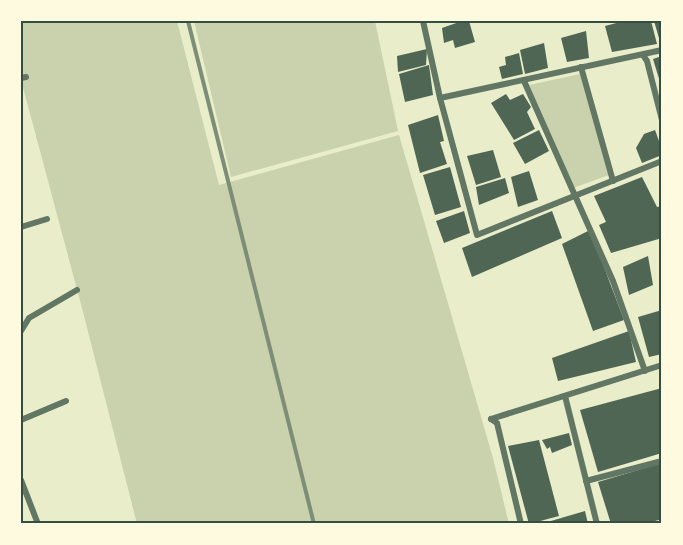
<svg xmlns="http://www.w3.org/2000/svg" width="683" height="545" font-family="'Titillium Web',sans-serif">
	<rect width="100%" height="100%" fill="#e9edc9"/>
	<g fill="#cad2ad">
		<path d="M21,21H177L219,185L399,135L493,458L509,524H137L82,308L21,80Z"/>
		<path d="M194,21H375L398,131L231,177Z"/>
		<path d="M580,74L609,175L573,188L529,85Z"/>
	</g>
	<g fill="#4f6655">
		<path d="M462,21H469L475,42L455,48L453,40L444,43L442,28Z"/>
		<path d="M624,21H651L657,44L612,52L605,26Z"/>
		<path d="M654,21H662V45H661Z"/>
		<path d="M586,31L589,58L567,62L561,38Z"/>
		<path d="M544,43L548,68L525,74L520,50Z"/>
		<path d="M427,49L426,65L398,72L397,56Z"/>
		<path d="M519,53L523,74L502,79L499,67L506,65L505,57Z"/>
		<path d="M662,56V82H660L653,59Z"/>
		<path d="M429,65L433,95L405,102L399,74Z"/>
		<path d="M506,94L510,100L523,94L531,107L527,112L535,129L514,140L491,103Z"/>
		<path d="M438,115L444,141L440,142L447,164L420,173L408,125Z"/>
		<path d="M539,130L549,151L525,164L513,143Z"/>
		<path d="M655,130L662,149V155L642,163L636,148L644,134Z"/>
		<path d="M493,150L501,177L476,185L467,156Z"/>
		<path d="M450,167L461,207L435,215L423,175Z"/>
		<path d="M529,171L538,200L518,207L511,177Z"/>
		<path d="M642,177L657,207L662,206V238L611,253L599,225L606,222L594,196Z"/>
		<path d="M505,178L509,193L479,205L476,187Z"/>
		<path d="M464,211L470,233L444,243L436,221Z"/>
		<path d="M552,211L562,238L472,277L462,248Z"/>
		<path d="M590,230L624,320L593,331L562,244Z"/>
		<path d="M648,256L653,285L629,295L623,267Z"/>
		<path d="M662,310V354L649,357L638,317Z"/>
		<path d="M629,331L636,362L558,381L552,358Z"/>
		<path d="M662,388V453L598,472L580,410Z"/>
		<path d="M569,433L572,445L552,453L550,447L547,449L542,440Z"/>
		<path d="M539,440L559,516L529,524L508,446Z"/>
		<path d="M662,463V519L645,524H611L598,482Z"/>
		<path d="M585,511L588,524H544V523Z"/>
	</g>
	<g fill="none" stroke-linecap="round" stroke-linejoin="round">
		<g stroke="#617663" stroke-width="6">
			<path d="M423,21L440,98"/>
			<path d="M662,50L440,98L477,235L662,161"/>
			<path d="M643,55L647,61L662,120"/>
			<path d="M581,67L613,181"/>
			<path d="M21,78L26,77"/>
			<path d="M524,81L613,281L645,371"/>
			<path d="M21,227L47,219"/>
			<path d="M21,331L29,318L77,290"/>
			<path d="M565,396L597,524"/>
			<path d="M491,419L662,365"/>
			<path d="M491,419L497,423L521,524"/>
			<path d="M21,420L66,401"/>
			<path d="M21,480L38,524"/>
			<path d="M586,481L662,461"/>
		</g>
		<path stroke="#7c8e77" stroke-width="4" d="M188,21L314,524"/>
	</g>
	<rect width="683" height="545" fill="none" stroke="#fefae0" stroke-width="45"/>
	<rect x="22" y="22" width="638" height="500" fill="none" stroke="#344e41" stroke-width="2"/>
</svg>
